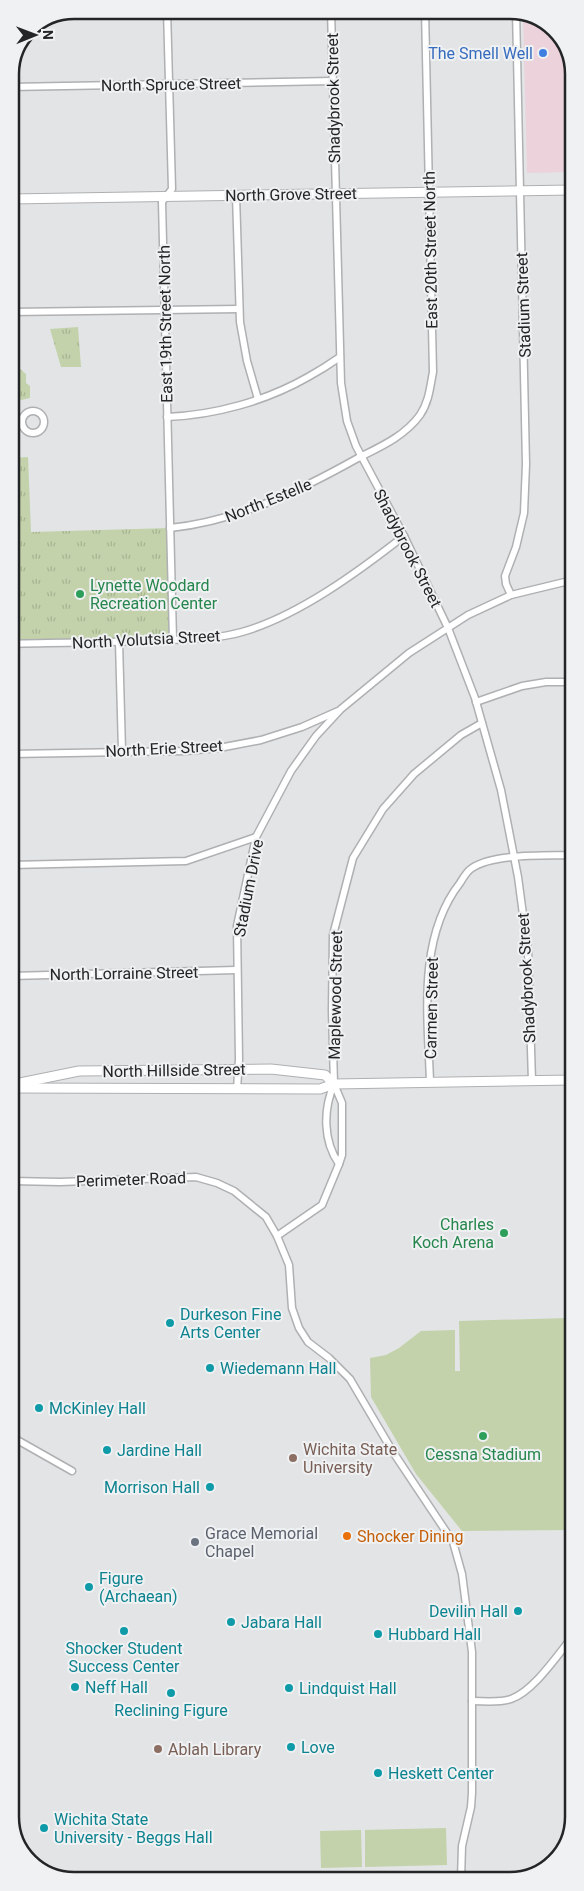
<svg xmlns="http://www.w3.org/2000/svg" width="584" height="1891" font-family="Roboto,sans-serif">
	<defs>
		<pattern id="grass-tufts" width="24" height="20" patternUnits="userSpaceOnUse" patternTransform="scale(1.25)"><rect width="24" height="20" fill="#c3d2aa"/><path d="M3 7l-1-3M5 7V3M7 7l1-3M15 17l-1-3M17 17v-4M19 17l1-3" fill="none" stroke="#a7b492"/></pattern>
	</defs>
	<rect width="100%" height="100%" fill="#e2e4e6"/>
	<path fill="#ebd2db" d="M523,14L552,26L572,57V172L527,173Z"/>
	<g fill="url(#grass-tufts)">
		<path d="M78,327L81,367H61L50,329Z"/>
		<path d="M20,369L26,374V383L30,386V398L21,400L16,395C16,384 11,377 20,369Z"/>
		<path d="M28,457L31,532L170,528L173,640L11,644V458Z"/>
	</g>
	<g fill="#c3d2aa">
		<path d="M568,1318L569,1367H573L574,1492H571V1530L462,1531L416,1474L371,1397L370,1358L386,1355L399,1348L421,1331L455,1330V1371H460L459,1321Z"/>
		<path d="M446,1828L447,1865L365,1867V1830Z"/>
		<path d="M361,1830L362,1867L321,1868L320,1831Z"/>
	</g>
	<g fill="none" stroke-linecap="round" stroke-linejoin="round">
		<defs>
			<g id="street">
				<path d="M167,10L172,189L162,202L173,640"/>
				<path d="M331,10L341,383L347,421L356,446L404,536L448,628L475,698L501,790L518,877L528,952L532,1081"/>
				<path d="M10,87L333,81"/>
				<path d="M236,195L240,322L247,361L258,399"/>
				<path d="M10,312L239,309"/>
				<circle cx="33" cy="422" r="11"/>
				<path d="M167,417C215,415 266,401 308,377C319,371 330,364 340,357"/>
				<path d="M170,528C238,521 299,491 358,458C380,447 405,436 420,415C429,402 430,387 433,372L425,10"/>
				<path d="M511,595L506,584L505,576L516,547L524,513L526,464L516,10"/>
				<path d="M119,642L122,751"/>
				<path d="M11,644C63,642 114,643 166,640C191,639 217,639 242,632C298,616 358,572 404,536"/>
				<path d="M476,702L522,686L546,682H573"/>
				<path d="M11,754L185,751L219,748L261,740L302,727L338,711"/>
				<path d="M11,865L186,861L256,837"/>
				<path d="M11,976L236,970"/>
				<path d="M430,1082C428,1017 417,938 460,883C463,878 467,871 472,868C494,853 546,856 573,855"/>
				<path d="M334,1084C323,1110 323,1141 339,1164L342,1155V1103L334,1084L332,1011L333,935L353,858L383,809L414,774L461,735L482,723"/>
				<path d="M237,1089L239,1059L237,926L256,837L291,771L316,736L341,709L409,653L468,615L511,595L573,580"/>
				<path d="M11,1181L60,1182L196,1177L217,1183L234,1191L266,1217L277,1236L289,1265L292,1308L299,1328L308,1342L329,1358L350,1379L393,1452L453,1542L462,1574L472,1652V1793L471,1807L462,1846L461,1879"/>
				<path d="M277,1236L322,1205L339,1164"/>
				<path d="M12,1437L72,1471"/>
				<path d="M472,1701C484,1701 499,1703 511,1699C534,1691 558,1654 574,1635"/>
			</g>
			<g id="secondary">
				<path d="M10,199L572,190"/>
				<path d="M15,1084L79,1071L271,1069L325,1075L334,1084"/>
				<path d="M11,1088L320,1089L334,1084L573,1080"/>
			</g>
		</defs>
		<use href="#street" stroke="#aeb0b2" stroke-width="9"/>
		<use href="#secondary" stroke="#aeb0b2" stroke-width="11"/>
		<use href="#street" stroke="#fff" stroke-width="6"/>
		<use href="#secondary" stroke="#fff" stroke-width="9"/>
	</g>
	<circle fill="#3f7fe0" stroke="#eff1f3" stroke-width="2" cx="543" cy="53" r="5"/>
	<g fill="#2e9e5b" stroke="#eff1f3" stroke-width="2">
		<circle cx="80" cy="594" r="5"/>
		<circle cx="504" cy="1233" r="5"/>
		<circle cx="483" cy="1436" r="5"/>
	</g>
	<g fill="#0f9aa8" stroke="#eff1f3" stroke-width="2">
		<circle cx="170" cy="1323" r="5"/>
		<circle cx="210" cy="1368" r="5"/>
		<circle cx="39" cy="1408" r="5"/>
		<circle cx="107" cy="1450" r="5"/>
		<circle cx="210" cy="1487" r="5"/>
		<circle cx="89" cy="1587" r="5"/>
		<circle cx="518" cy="1611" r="5"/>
		<circle cx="231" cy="1622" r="5"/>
		<circle cx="124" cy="1631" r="5"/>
		<circle cx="378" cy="1634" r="5"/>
		<circle cx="75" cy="1687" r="5"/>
		<circle cx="289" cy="1688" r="5"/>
		<circle cx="171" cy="1693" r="5"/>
		<circle cx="291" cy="1747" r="5"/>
		<circle cx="378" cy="1773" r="5"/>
		<circle cx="44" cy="1828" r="5"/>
	</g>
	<g fill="#8d6e63" stroke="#eff1f3" stroke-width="2">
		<circle cx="293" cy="1458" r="5"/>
		<circle cx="158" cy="1749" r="5"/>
	</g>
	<circle fill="#e8710a" stroke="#eff1f3" stroke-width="2" cx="347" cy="1536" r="5"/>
	<circle fill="#6b7280" stroke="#eff1f3" stroke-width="2" cx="195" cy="1542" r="5"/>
	<g text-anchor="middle" stroke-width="4" stroke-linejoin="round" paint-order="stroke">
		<g font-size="16" fill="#366cbe" stroke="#eff1f3" text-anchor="end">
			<text x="533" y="59">The Smell Well</text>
		</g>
		<g font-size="16" fill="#242526" stroke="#eff1f3">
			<text transform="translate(171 84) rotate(-1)" y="6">North Spruce Street</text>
			<text transform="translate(333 98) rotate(-91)" y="6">Shadybrook Street</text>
			<text transform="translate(291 194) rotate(-1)" y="6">North Grove Street</text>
			<text transform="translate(430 250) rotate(-91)" y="6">East 20th Street North</text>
			<text transform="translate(523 305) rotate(-92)" y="6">Stadium Street</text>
			<text transform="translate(165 324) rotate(-91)" y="6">East 19th Street North</text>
			<text transform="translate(268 500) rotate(-22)" y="6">North Estelle</text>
			<text transform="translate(408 548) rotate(63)" y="6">Shadybrook Street</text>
			<text transform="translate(146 639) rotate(-3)" y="6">North Volutsia Street</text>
			<text transform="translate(164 748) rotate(-3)" y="6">North Erie Street</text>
			<text transform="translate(248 888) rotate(-79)" y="6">Stadium Drive</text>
			<text transform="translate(124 973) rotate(-1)" y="6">North Lorraine Street</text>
			<text transform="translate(526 978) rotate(-93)" y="6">Shadybrook Street</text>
			<text transform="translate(335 995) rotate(-89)" y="6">Maplewood Street</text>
			<text transform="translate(431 1008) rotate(-89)" y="6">Carmen Street</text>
			<text transform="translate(174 1070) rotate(-1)" y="6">North Hillside Street</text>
			<text transform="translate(131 1179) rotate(-2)" y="6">Perimeter Road</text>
		</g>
		<g font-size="16" fill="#27864d" stroke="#eff1f3" text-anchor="start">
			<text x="90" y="591">Lynette Woodard<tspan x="90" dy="18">Recreation Center</tspan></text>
			<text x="494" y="1230" text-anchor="end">Charles<tspan x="494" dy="18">Koch Arena</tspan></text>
			<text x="483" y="1460" text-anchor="middle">Cessna Stadium</text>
		</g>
		<g font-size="16" fill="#0d838f" stroke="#eff1f3" text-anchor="start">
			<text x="180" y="1320">Durkeson Fine<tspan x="180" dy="18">Arts Center</tspan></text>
			<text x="220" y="1374">Wiedemann Hall</text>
			<text x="49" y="1414">McKinley Hall</text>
			<text x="117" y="1456">Jardine Hall</text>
			<text x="200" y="1493" text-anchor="end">Morrison Hall</text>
			<text x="99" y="1584">Figure<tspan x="99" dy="18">(Archaean)</tspan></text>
			<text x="508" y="1617" text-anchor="end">Devilin Hall</text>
			<text x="241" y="1628">Jabara Hall</text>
			<text x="388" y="1640">Hubbard Hall</text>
			<text x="124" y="1654" text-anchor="middle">Shocker Student<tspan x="124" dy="18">Success Center</tspan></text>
			<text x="85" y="1693">Neff Hall</text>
			<text x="299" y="1694">Lindquist Hall</text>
			<text x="171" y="1716" text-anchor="middle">Reclining Figure</text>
			<text x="301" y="1753">Love</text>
			<text x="388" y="1779">Heskett Center</text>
			<text x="54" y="1825">Wichita State<tspan x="54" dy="18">University - Beggs Hall</tspan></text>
		</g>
		<g font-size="16" fill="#785e54" stroke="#eff1f3" text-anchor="start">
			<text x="303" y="1455">Wichita State<tspan x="303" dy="18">University</tspan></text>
			<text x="168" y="1755">Ablah Library</text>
		</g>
		<g font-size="16" fill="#5b616d" stroke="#eff1f3" text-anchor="start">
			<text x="205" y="1539">Grace Memorial<tspan x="205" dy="18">Chapel</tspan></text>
		</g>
		<g font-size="16" fill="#c56008" stroke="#eff1f3" text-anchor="start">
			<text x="357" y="1542">Shocker Dining</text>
		</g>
	</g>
	<path d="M0 0H584V1891H0ZM74 19H510A55 55 0 0 1 565 74V1817A55 55 0 0 1 510 1872H74A55 55 0 0 1 19 1817V74A55 55 0 0 1 74 19Z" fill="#eff1f3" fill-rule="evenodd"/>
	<path fill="none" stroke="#242526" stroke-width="2.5" d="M74 19H510A55 55 0 0 1 565 74V1817A55 55 0 0 1 510 1872H74A55 55 0 0 1 19 1817V74A55 55 0 0 1 74 19Z"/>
	<g transform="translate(35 35) rotate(89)" stroke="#eff1f3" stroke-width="4" paint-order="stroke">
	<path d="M0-4L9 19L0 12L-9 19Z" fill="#242526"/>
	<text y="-8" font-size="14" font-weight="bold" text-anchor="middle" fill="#242526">N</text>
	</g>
</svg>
